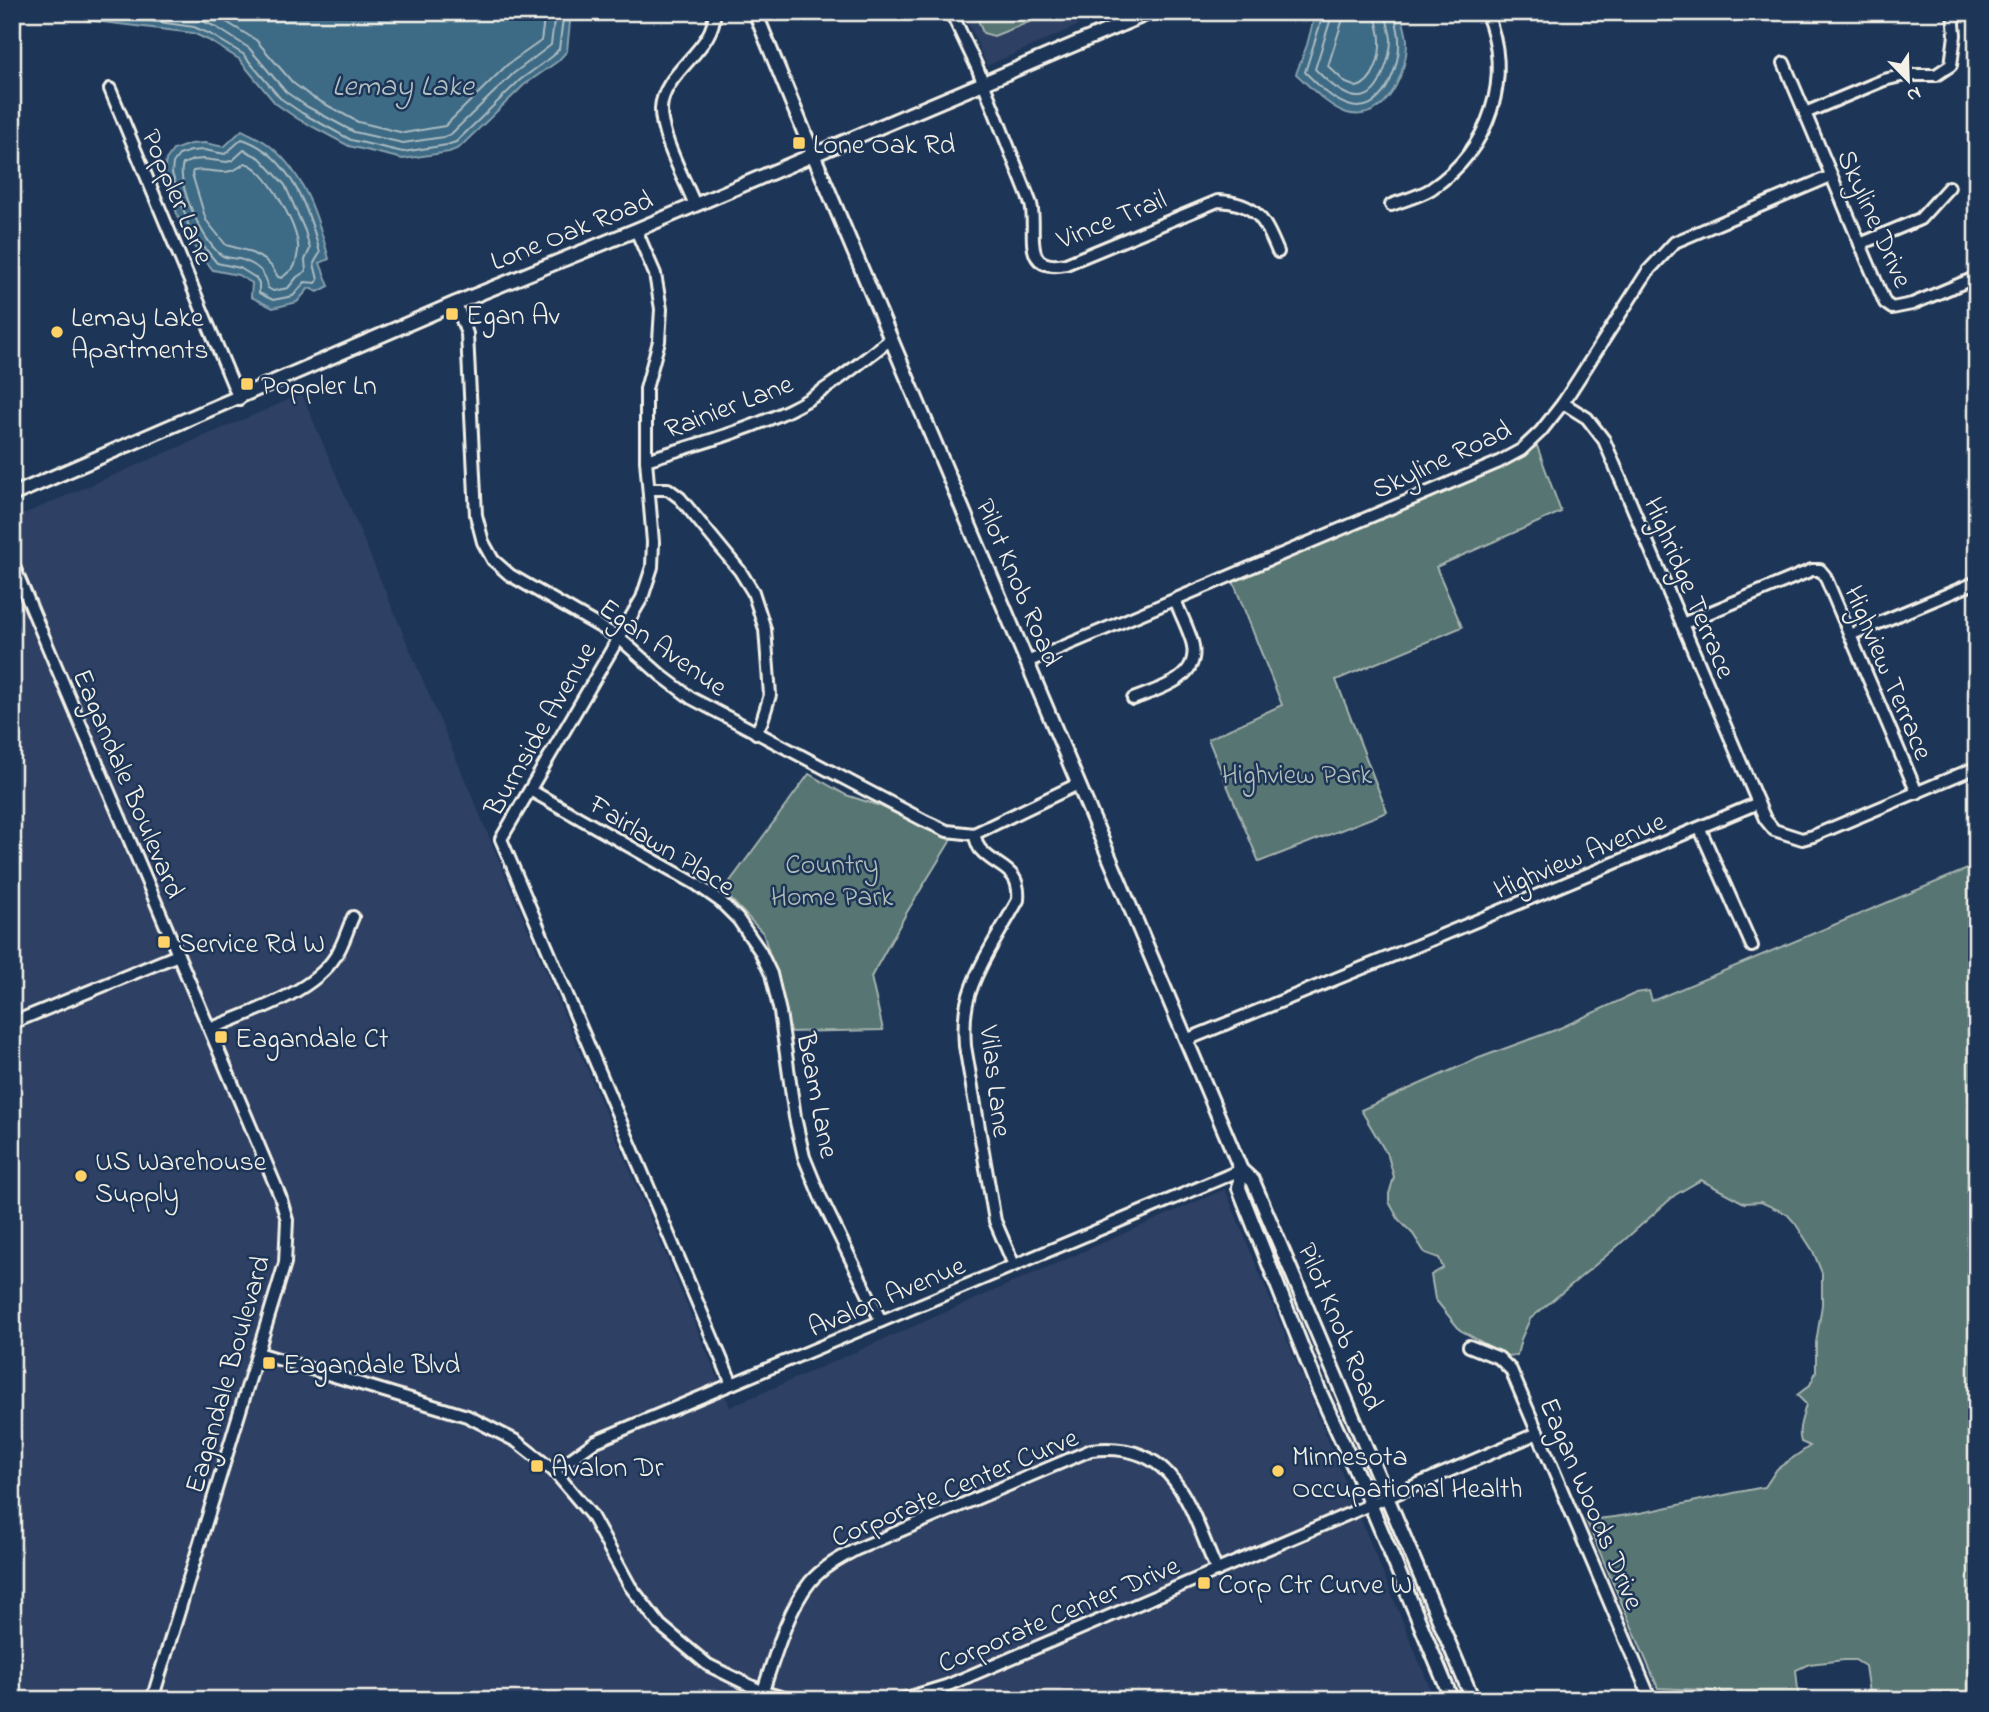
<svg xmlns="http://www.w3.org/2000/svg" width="1989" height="1712" font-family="'Indie Flower',sans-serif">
	<rect width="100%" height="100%" fill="#1d3557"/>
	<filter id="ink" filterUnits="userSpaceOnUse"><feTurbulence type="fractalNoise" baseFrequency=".0143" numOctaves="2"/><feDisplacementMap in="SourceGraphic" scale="14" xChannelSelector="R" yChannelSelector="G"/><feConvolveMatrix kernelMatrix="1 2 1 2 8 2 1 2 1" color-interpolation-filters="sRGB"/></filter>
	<g filter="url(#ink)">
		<g fill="#2f4164">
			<path d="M964,12H1108L987,66Z"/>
			<path d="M302,394L730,1407L1225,1189L1435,1700H12V519Z"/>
		</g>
		<g fill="#577573" stroke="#a6b3ae" stroke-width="2">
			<path d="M975,12H1054L994,36L983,33Z"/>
			<path d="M1537,446L1561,512L1436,567L1462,627L1336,680L1387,812L1259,862L1208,739L1282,705L1233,581L1506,465Z"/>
			<path d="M809,774L846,795L880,806L951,840L907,912L871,977L883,1030L787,1032L774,968L763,933L723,891Z"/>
			<path d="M1977,865V1700H1870L1865,1666L1855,1660H1844L1809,1664L1796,1670L1799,1700H1744L1735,1695L1704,1690L1658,1688L1586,1520C1647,1516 1705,1497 1765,1487L1777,1469L1810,1446L1801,1442C1797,1428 1803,1418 1806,1404L1797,1395L1810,1385L1816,1372V1343L1822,1305V1273L1813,1251L1795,1223L1787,1214L1761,1202L1744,1203L1701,1180L1675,1195L1612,1251L1530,1319L1521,1339L1517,1355L1507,1356L1460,1330L1435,1299L1431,1275L1443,1268L1439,1258L1425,1253L1413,1234L1399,1220L1389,1202V1194L1394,1177L1388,1156L1361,1110L1479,1058L1558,1029L1636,993L1649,991L1652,1001Z"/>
		</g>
		<g fill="#3e6a85" stroke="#87a0ad" stroke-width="2">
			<path d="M75,12H571L567,51L558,61L524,85L459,148L449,152L403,159L349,146L298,119L275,103L239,59L208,40L193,33L86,20Z"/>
			<path d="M1318,12L1401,13C1403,22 1406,31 1407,40C1408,70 1387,124 1347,113C1328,107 1311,87 1296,74L1307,45L1313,22Z"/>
			<path d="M242,130C251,135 262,139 270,146C305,174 318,218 329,259L320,263L329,286L318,292L309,288L297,302L273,308L251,297L252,283L238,275L213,270L183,233L164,172L166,160L173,150L190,144L205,143L224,147Z"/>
		</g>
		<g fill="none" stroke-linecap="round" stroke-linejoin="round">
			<g stroke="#abbbc0" stroke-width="2">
				<path d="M88,12L194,27L210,34L243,54L280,98L302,113L351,140L403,152L447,145L456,142L520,80L553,56L559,49L564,12"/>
				<path d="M153,12L196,18L216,27L249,48L286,92L306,106L354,132L403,143L444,137L451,134L514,73L551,45L555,12"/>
				<path d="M210,12L256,40L293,83L312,97L358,122L404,133L445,126L507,65L541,41L545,12"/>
				<path d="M1324,12L1305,72C1317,84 1332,100 1348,105C1382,118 1401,65 1399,39C1399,30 1395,21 1395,12"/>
				<path d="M1333,12L1315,69C1338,93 1369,117 1384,71C1388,61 1391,50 1391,39C1390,30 1386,21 1386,12"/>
				<path d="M1343,12L1342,22L1328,66L1346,83L1357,87C1374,82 1381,57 1380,40C1380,31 1376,22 1375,12"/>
				<path d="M242,139C289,154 309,209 320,253L314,263L318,280L316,283L305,282L293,296L273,300L259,293V283L256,278L240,268L217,263L190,230L172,173L173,163L179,155L191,151L204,150L225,154Z"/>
				<path d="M244,150L260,158L285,185L305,231L310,249L305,260L306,271L297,277L288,288L273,291L268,288C267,272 254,263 239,259C234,258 227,258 223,256C205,247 175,182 183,164L193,160L203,159L227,162L233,160Z"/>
				<path d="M245,163C267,169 296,223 298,245C299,249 296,263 294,267C291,270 285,275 282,278L278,277L272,267L265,260L248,251L226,245L206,220L192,174L193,171C215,167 225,180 245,163Z"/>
			</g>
			<defs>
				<g id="minor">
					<path d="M951,12L977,67L1031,204C1038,230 1019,273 1066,264L1218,201C1257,203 1264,219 1278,252"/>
					<path d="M1784,63L1885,303L1892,308L1912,304L1977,277"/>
					<path d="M110,89L239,399"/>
					<path d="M1805,113L1884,80L1905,75H1936L1951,65L1955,35L1953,12"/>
					<path d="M695,205C685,180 660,135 661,109C662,72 717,48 714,12"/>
					<path d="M1391,205C1404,200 1420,196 1431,189C1490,149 1514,78 1486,12"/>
					<path d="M636,230L655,274L661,309L659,341L646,389V460L653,542L652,567L642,598L501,839L732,1384"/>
					<path d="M1860,244L1920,219L1949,187"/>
					<path d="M456,303L467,334L476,515L483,542L493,560L510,575L618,637L662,676L691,698L925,821L947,831L974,834"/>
					<path d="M1563,403L1587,418L1604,440L1758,803L1765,819L1774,830L1802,839L1813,836L1977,767"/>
					<path d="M646,460C694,445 744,432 789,410C826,392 858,364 891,339"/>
					<path d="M649,489H668L680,498L740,571L753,592L765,629L770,695L762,721L756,733"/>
					<path d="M12,562L280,1196L287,1220L285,1263L152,1700"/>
					<path d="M1682,624L1812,570H1820L1825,576L1917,793"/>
					<path d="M1850,635L1977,582"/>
					<path d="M1027,662L1497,463L1521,450L1541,431L1563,403L1648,271L1675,242L1831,176"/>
					<path d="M1133,699C1157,689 1199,680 1193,646C1191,634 1180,613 1175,600"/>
					<path d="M530,790L696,884L720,901L738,919L760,951L771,974L780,1012L795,1117L804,1157L820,1196L881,1321"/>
					<path d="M1700,829L1752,946"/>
					<path d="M974,834C976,839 977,845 980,849C997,869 1021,867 1018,900C1002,930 974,970 967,1003C964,1017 964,1031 965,1046L995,1221L1014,1265"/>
					<path d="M974,834L1078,784"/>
					<path d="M12,1023L178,955"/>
					<path d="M210,1029C250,1012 311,994 335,957C343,946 347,930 353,917"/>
					<path d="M1186,1040L1409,949L1758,803"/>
					<path d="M1469,1346L1499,1358L1511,1370L1651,1700"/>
					<path d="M258,1353L467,1416L516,1441L554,1471L591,1515L630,1586L660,1625L708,1665L763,1692L791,1700"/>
					<path d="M554,1471L596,1441L1241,1170"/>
					<path d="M760,1700C772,1665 787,1610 810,1582C822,1568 838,1559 855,1550L1091,1450C1177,1440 1189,1507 1217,1571"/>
					<path d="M900,1700L946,1686L1538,1433"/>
				</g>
				<g id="major">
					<path d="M755,12L813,154L1241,1170L1253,1181L1473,1700"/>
					<path d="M12,495L456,303L636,230L1151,12"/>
					<path d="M1241,1170L1239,1188L1318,1388L1364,1489L1452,1700"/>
				</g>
			</defs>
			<use href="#minor" stroke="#f4f1e8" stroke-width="16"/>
			<use href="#major" stroke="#f4f1e8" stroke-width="18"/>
			<use href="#minor" stroke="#1d3557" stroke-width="10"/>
			<use href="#major" stroke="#1d3557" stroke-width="12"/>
		</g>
	</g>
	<g fill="#ffd166" stroke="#1d3557" stroke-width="2.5">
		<rect x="792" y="136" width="14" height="14" rx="3.5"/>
		<rect x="445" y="307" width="14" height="14" rx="3.5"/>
		<circle cx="57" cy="332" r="7"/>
		<rect x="240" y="377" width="14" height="14" rx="3.5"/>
		<rect x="157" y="935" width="14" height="14" rx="3.5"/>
		<rect x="214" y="1030" width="14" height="14" rx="3.5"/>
		<circle cx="81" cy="1176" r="7"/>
		<rect x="262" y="1356" width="14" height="14" rx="3.5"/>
		<rect x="530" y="1459" width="14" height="14" rx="3.5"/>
		<circle cx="1278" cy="1471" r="7"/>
		<rect x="1197" y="1576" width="14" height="14" rx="3.5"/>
	</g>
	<g text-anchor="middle" stroke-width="5" stroke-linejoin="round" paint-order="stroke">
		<g font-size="28" fill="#f4f1e8" stroke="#1d3557" text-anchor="start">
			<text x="813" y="153">Lone Oak Rd</text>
			<text x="466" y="324">Egan Av</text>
			<text x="71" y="326">Lemay Lake<tspan x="71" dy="32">Apartments</tspan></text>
			<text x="261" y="394">Poppler Ln</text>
			<text x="178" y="952">Service Rd W</text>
			<text x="235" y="1047">Eagandale Ct</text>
			<text x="95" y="1170">US Warehouse<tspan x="95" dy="32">Supply</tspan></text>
			<text x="283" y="1373">Eagandale Blvd</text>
			<text x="1292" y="1465">Minnesota<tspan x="1292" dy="32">Occupational Health</tspan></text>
			<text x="551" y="1476">Avalon Dr</text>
			<text x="1218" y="1593">Corp Ctr Curve W</text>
		</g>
		<g font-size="28" fill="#f4f1e8" stroke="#1d3557">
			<text transform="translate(179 196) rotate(67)" y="10">Poppler Lane</text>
			<text transform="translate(1111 218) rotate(-22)" y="10">Vince Trail</text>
			<text transform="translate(1876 218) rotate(66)" y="10">Skyline Drive</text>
			<text transform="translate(571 229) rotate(-22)" y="10">Lone Oak Road</text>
			<text transform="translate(728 405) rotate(-21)" y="10">Rainier Lane</text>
			<text transform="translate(1441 458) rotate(-25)" y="10">Skyline Road</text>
			<text transform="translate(1020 582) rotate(67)" y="10">Pilot Knob Road</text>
			<text transform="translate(1691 587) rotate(67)" y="10">Highridge Terrace</text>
			<text transform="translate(664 646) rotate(35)" y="10">Egan Avenue</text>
			<text transform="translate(1890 672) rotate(67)" y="10">Highview Terrace</text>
			<text transform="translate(539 728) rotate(-60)" y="10">Burnside Avenue</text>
			<text transform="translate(130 783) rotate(67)" y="10">Eagandale Boulevard</text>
			<text transform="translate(663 844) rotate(32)" y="10">Fairlawn Place</text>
			<text transform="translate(1579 854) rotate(-23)" y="10">Highview Avenue</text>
			<text transform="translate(997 1081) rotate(83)" y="10">Vilas Lane</text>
			<text transform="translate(819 1095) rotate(79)" y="10">Beam Lane</text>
			<text transform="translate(886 1295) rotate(-23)" y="10">Avalon Avenue</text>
			<text transform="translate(1342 1326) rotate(67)" y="10">Pilot Knob Road</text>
			<text transform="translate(226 1374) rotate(-74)" y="10">Eagandale Boulevard</text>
			<text transform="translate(954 1486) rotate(-23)" y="10">Corporate Center Curve</text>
			<text transform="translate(1593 1503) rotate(67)" y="10">Eagan Woods Drive</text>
			<text transform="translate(1058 1613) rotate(-23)" y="10">Corporate Center Drive</text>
		</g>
		<g font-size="28" fill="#b5bfb9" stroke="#1d3557">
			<text x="1297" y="783">Highview Park</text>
			<text x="832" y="873">Country<tspan x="832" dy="32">Home Park</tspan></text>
		</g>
		<g font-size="30" font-style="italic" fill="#b4c2c5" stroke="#1d3557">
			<text x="403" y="95">Lemay Lake</text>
		</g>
	</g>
	<rect width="1989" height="1712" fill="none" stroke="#1d3557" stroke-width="42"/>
	<rect x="21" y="21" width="1947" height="1670" fill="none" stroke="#f4f1e8" stroke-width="2.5" filter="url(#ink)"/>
	<g transform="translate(1908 80) rotate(157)" stroke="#1d3557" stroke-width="5" paint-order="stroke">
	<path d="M0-5L12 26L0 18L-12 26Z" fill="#f4f1e8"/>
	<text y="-10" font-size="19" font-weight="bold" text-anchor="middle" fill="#f4f1e8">N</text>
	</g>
</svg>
